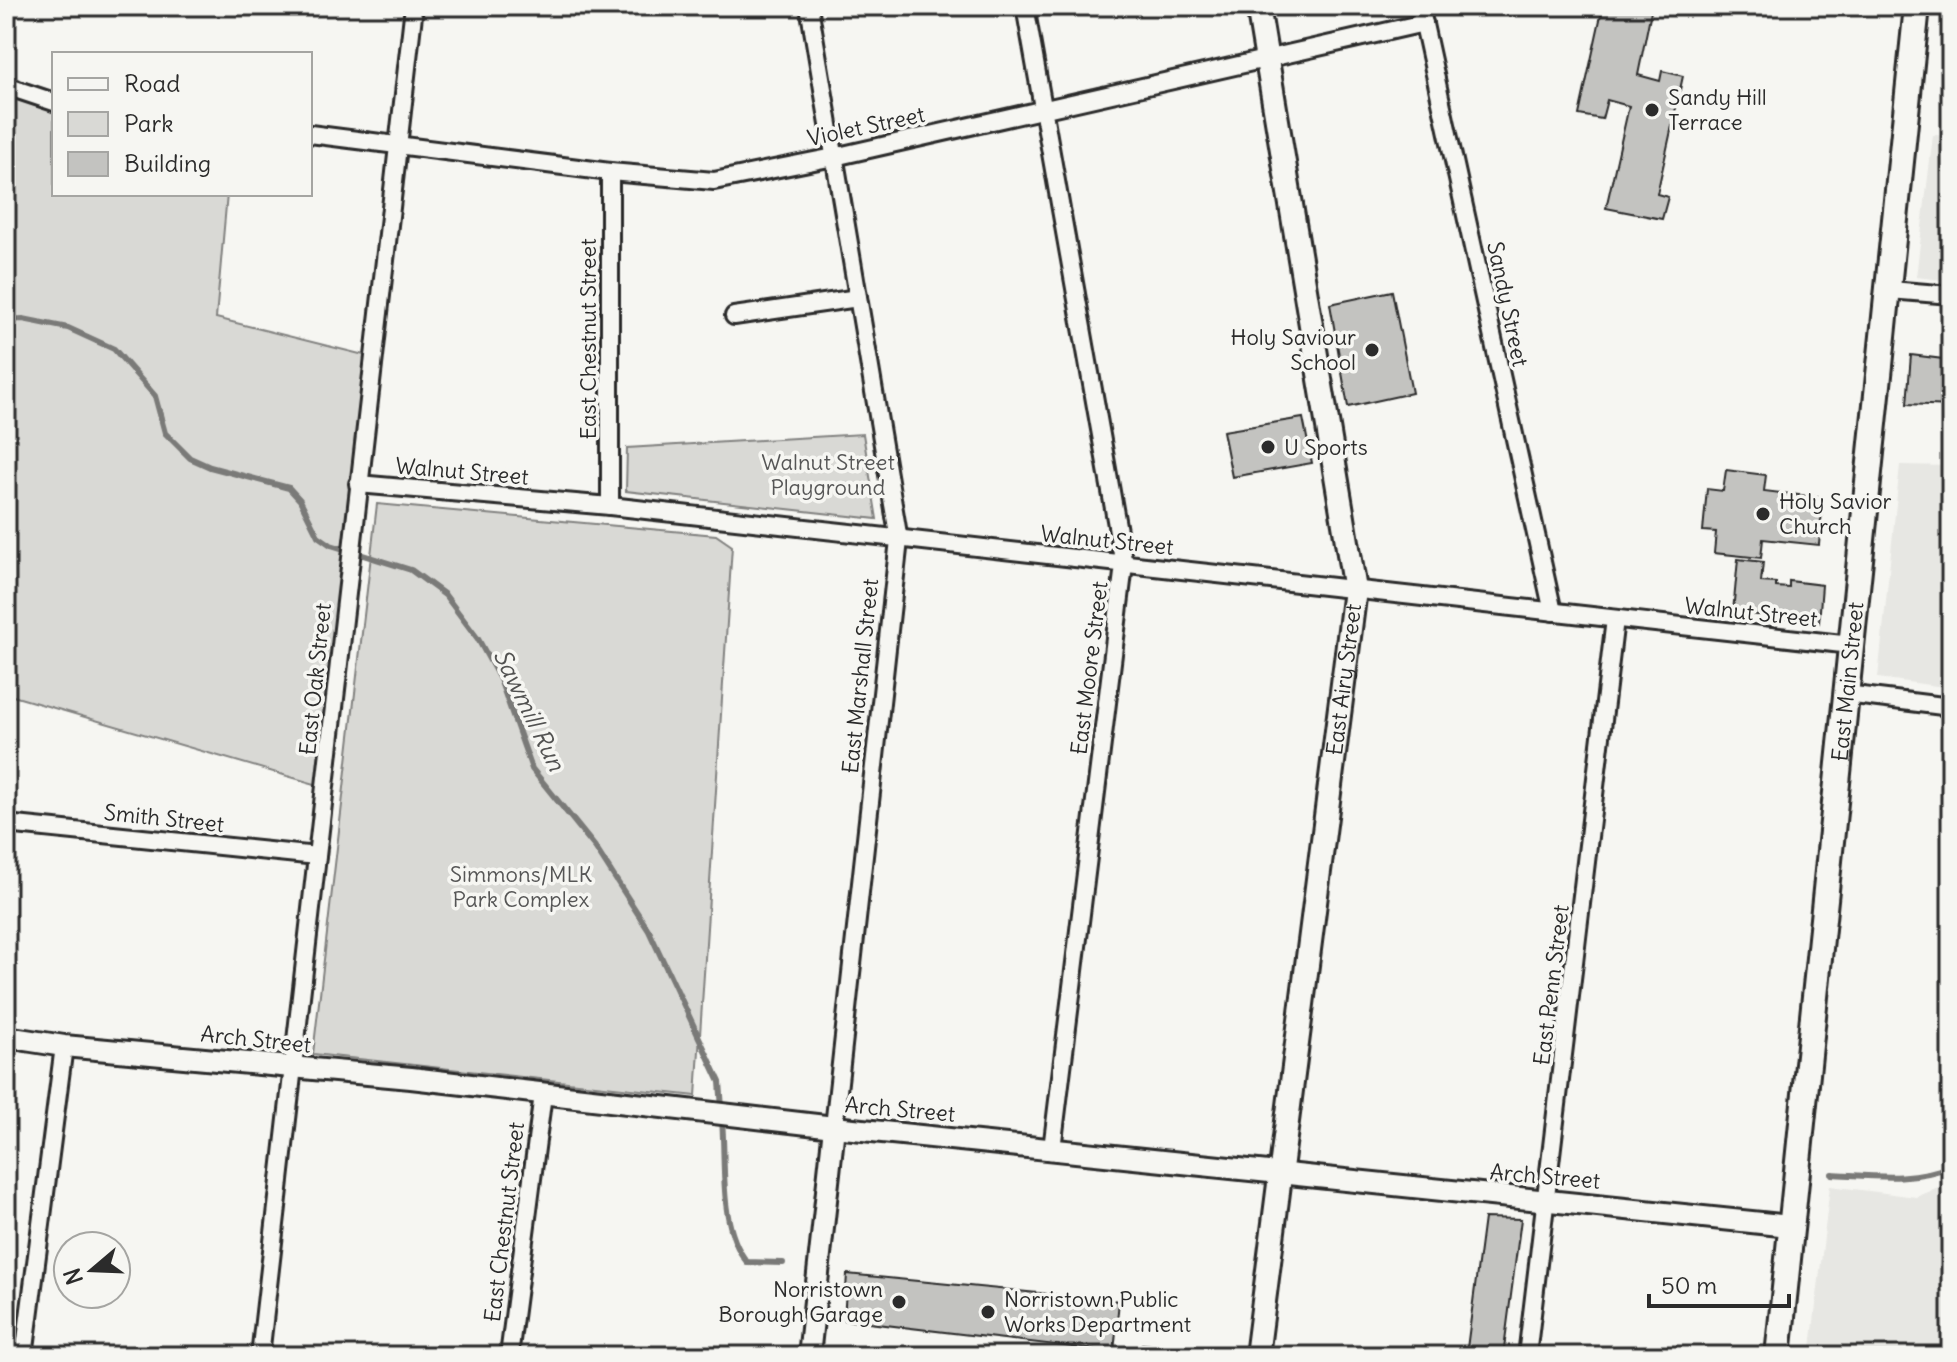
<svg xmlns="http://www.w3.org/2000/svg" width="1957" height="1362" font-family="Delius,sans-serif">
	<rect width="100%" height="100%" fill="#f6f6f2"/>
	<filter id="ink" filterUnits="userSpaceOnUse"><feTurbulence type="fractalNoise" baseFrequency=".0125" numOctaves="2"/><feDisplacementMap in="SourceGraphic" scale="16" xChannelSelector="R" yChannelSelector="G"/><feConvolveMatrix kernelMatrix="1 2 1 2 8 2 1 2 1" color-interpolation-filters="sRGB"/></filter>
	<g filter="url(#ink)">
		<g fill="#e7e7e3">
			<path d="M1933,135L1951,136V281L1916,277Z"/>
			<path d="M1900,465L1951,466V688L1878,678Z"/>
			<path d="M1951,1183V1356H1810L1830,1186L1916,1197Z"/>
		</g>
		<g fill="#d9d9d5" stroke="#828280" stroke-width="2">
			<path d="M6,82L54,93V194H227L216,318L372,357L325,787L6,694Z"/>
			<path d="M863,434L877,519L626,491L627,448Z"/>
			<path d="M377,504L716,535L732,546L696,1096L313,1054Z"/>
		</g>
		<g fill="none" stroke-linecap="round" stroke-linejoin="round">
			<g stroke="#7a7a78" stroke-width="6">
				<path d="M6,320L23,319L68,328L114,349L155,396L165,433L190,458L210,467L289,488L300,500L318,536L331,545L411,570L445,595L478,639L500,679L532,769L595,847L649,931L720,1082L722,1108"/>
				<path d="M722,1120C726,1164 718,1226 747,1262L783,1263"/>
				<path d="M1832,1174C1872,1176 1913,1182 1951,1166"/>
			</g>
		</g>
		<g fill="#c3c3c0" stroke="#2b2b2b" stroke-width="2">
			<path d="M1603,6H1652L1638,75L1660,81L1662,71L1683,76L1657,194L1668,197L1662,219L1606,208L1629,106L1607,100L1602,119L1579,115Z"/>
			<path d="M1392,291L1412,393L1348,407L1330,304Z"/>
			<path d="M1911,355L1951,360V406L1907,404Z"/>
			<path d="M1303,418L1312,463L1232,477L1223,431Z"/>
			<path d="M1726,470L1766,475L1764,491L1823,498L1819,545L1763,539L1761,558L1714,553L1716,532L1703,531L1707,489L1723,491Z"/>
			<path d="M1738,559L1763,562L1761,582L1776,583V587L1789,588V581L1822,585L1819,623L1733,612Z"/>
			<path d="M1484,1218L1521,1219L1503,1356H1466Z"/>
			<path d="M847,1274L1119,1301L1114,1352L844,1320Z"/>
			<path d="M1142,1344L1198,1350L1197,1356H1141Z"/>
		</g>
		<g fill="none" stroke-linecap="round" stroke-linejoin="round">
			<defs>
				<g id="minor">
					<path d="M809,6L899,540L834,1127"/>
					<path d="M1025,6L1124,565L1052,1149"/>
					<path d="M1420,6L1553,612"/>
					<path d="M6,86L54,102"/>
					<path d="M310,134L610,172L714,181L834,157L1424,23"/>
					<path d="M610,172V506"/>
					<path d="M1890,290L1951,295"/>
					<path d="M734,316L858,298"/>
					<path d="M358,484L610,506L1851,645"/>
					<path d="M1846,694L1951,707"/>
					<path d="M6,824L317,856"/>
					<path d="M24,1356L64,1046"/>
					<path d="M260,1356L414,6"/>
					<path d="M509,1356L543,1094"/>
					<path d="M1527,1356L1615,619"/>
				</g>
				<g id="tertiary">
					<path d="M6,1037L64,1046L411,1078L834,1127L1790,1226"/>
					<path d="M809,1356L834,1127"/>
				</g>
				<g id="secondary">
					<path id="s1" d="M1257,1356L1355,590L1258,6"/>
				</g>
				<g id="primary">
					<path id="s2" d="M1778,1356L1917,6"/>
				</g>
			</defs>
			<use href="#minor" stroke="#2b2b2b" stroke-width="22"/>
			<use href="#tertiary" stroke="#2b2b2b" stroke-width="26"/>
			<use href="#secondary" stroke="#2b2b2b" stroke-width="28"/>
			<use href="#primary" stroke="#2b2b2b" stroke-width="30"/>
			<use href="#minor" stroke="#f6f6f2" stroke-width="16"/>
			<use href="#tertiary" stroke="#f6f6f2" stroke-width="20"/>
			<use href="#secondary" stroke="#f6f6f2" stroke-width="22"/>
			<use href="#primary" stroke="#f6f6f2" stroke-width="24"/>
		</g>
	</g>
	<g fill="#2b2b2b" stroke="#f6f6f2" stroke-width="3">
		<circle cx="1652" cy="110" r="8"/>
		<circle cx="1372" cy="350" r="8"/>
		<circle cx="1268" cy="447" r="8"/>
		<circle cx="1763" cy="514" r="8"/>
		<circle cx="899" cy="1302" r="8"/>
		<circle cx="988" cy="1312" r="8"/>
	</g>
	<g text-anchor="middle" stroke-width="7" stroke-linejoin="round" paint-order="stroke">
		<g font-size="22" fill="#2b2b2b" stroke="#f6f6f2" text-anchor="start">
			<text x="1668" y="105">Sandy Hill<tspan x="1668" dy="25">Terrace</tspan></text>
			<text x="1356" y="345" text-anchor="end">Holy Saviour<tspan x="1356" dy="25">School</tspan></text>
			<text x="1284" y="455">U Sports</text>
			<text x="1779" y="509">Holy Savior<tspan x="1779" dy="25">Church</tspan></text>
			<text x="883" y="1297" text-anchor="end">Norristown<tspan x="883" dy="25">Borough Garage</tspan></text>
			<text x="1004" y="1307">Norristown Public<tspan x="1004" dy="25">Works Department</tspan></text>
		</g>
		<g font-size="22" fill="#2b2b2b" stroke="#f6f6f2">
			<text transform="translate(866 126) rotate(-12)" y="8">Violet Street</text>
			<text transform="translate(1508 304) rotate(78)" y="8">Sandy Street</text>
			<text transform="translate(588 339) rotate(-90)" y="8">East Chestnut Street</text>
			<text transform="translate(462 471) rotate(5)" y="8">Walnut Street</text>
			<text transform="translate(1107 540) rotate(6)" y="8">Walnut Street</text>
			<text transform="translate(1751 612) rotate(6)" y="8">Walnut Street</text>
			<text transform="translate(1089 668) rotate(-83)" y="8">East Moore Street</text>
			<text transform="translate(860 676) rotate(-84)" y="8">East Marshall Street</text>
			<text transform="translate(315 679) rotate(-84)" y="8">East Oak Street</text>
			<text dy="8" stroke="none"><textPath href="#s1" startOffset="682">East Airy Street</textPath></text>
			<text dy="8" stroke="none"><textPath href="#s2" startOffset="678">East Main Street</textPath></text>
			<text transform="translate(164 818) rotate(6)" y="8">Smith Street</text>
			<text transform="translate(1551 985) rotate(-83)" y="8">East Penn Street</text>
			<text transform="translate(256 1039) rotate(6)" y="8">Arch Street</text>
			<text transform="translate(900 1109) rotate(5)" y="8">Arch Street</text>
			<text transform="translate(1545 1176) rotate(5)" y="8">Arch Street</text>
			<text transform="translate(504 1222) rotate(-83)" y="8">East Chestnut Street</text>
		</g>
		<g font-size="22" fill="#565656" stroke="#f6f6f2">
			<text x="828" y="470">Walnut Street<tspan x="828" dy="25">Playground</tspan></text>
			<text x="521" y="882">Simmons/MLK<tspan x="521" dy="25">Park Complex</tspan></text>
		</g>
		<g font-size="24" font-style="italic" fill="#525251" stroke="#f6f6f2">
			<text transform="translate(529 710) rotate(64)" y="8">Sawmill Run</text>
		</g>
	</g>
	<rect width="1957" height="1362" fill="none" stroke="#f6f6f2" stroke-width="32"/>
	<rect x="16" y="16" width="1925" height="1330" fill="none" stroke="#2b2b2b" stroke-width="3" filter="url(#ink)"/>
	<rect x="52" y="52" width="260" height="144" fill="#f6f6f2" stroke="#a5a5a2" stroke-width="2"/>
	<rect x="68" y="78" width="40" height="12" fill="#f6f6f2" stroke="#a5a5a2" stroke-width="2"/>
	<text x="124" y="92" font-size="24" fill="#2b2b2b">Road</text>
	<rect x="68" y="112" width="40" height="24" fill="#d9d9d5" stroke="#a5a5a2" stroke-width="2"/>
	<text x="124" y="132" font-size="24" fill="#2b2b2b">Park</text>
	<rect x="68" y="152" width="40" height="24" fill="#c3c3c0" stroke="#a5a5a2" stroke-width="2"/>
	<text x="124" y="172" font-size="24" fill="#2b2b2b">Building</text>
	<g transform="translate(92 1270) rotate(251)"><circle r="38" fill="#f6f6f2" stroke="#a5a5a2" stroke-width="2"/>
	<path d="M0-6L14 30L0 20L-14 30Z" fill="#2b2b2b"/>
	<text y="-12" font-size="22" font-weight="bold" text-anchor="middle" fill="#2b2b2b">N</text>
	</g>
	<path d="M1649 1294v12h140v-12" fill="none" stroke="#2b2b2b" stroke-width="4"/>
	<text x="1661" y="1294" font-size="24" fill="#2b2b2b" stroke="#f6f6f2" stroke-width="6" paint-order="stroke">50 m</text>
</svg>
